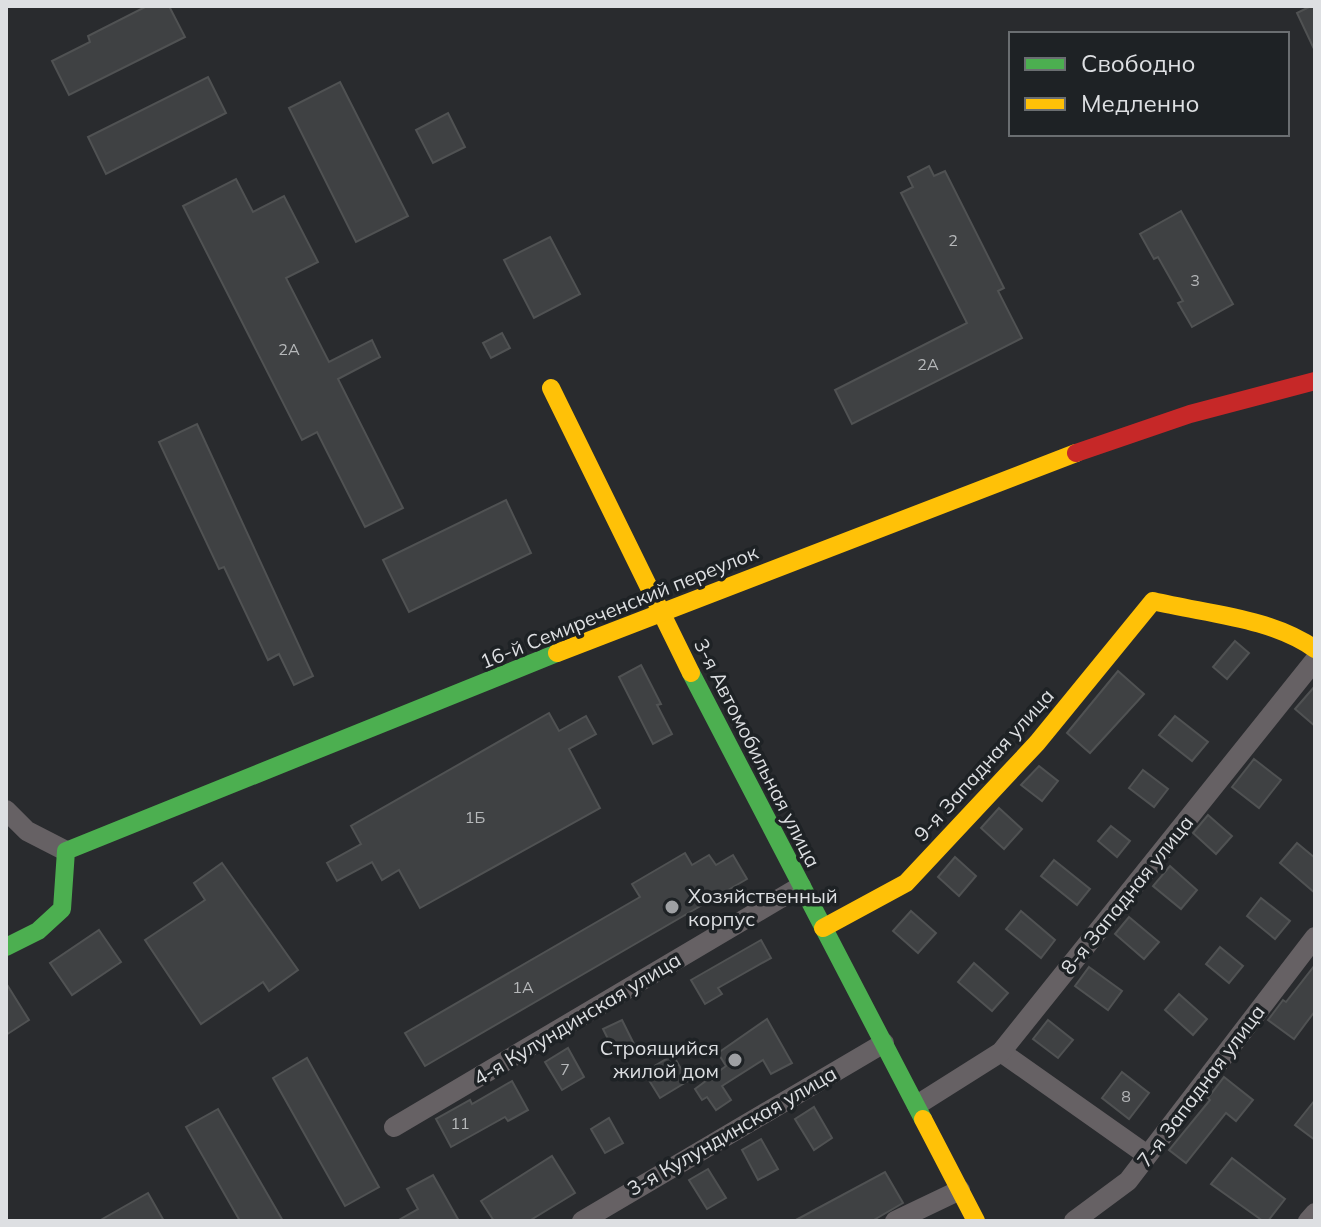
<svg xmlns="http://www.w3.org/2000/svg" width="1321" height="1227" font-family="Mulish,sans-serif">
	<rect width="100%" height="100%" fill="#292b2e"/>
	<g fill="#3f4143" stroke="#505253" stroke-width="2">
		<path d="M147,6H169L185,37L69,95L52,61L90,42L88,36Z"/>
		<path d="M1311,6H1315V51L1297,13Z"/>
		<path d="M208,77L226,113L106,174L88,137Z"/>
		<path d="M340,82L408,216L356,242L289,108Z"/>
		<path d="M448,113L465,147L433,163L416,130Z"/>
		<path d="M929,166L934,176L945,171L1004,288L998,291L1022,338L852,424L835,390L967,323L901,193L913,187L908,177Z"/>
		<path d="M236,179L253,212L284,196L318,262L286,278L329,362L372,340L380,357L338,379L403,508L365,527L317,432L302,440L183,206Z"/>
		<path d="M1181,211L1233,304L1192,327L1178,303L1183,301L1158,257L1154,259L1140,234Z"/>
		<path d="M550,237L580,294L534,318L504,260Z"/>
		<path d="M502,333L510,348L491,358L483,343Z"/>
		<path d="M197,424L313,676L294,685L279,654L268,660L224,567L219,569L159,442Z"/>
		<path d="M506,500L531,553L409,612L383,560Z"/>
		<path d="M1235,641L1249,653L1227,679L1213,667Z"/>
		<path d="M641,665L661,704L657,705L672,734L653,744L619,677Z"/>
		<path d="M1118,671L1144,694L1090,753L1067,733Z"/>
		<path d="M1315,686V726L1295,709Z"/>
		<path d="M549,713L559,731L586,716L596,734L569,749L600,808L420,908L399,870L382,880L372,862L337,881L327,863L361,844L351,826Z"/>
		<path d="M1175,716L1208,742L1192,761L1159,735Z"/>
		<path d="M1254,759L1281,780L1259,808L1232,787Z"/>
		<path d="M1039,766L1058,781L1042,801L1021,785Z"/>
		<path d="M1143,770L1168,789L1154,807L1129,788Z"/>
		<path d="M999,808L1022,829L1004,849L981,828Z"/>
		<path d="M1208,815L1232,836L1216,854L1193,833Z"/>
		<path d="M1111,826L1130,841L1117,857L1098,841Z"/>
		<path d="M1297,843L1315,858V893L1280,863Z"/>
		<path d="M685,853L692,865L709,855L716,865L733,855L747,879L425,1066L405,1033L640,897L632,884Z"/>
		<path d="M955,857L976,876L959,896L938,877Z"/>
		<path d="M1054,860L1090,889L1077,905L1041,876Z"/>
		<path d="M222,863L298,970L269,991L263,982L201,1024L145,940L205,900L194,883Z"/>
		<path d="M1170,866L1197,890L1181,909L1153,886Z"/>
		<path d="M1261,898L1290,921L1275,939L1247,916Z"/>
		<path d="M911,911L936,933L918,953L893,931Z"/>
		<path d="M1021,911L1055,940L1041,958L1006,929Z"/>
		<path d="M1129,917L1159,942L1144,959L1115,934Z"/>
		<path d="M99,930L121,962L72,995L50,963Z"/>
		<path d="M761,940L771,958L718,988L722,994L705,1004L691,980Z"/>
		<path d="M1220,947L1243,966L1229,983L1206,964Z"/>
		<path d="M974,963L1008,993L992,1011L958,982Z"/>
		<path d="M1315,965V1011L1294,1039L1268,1020L1283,1000L1286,1002Z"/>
		<path d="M1089,967L1122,991L1108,1010L1075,986Z"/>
		<path d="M6,983L29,1020L6,1035Z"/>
		<path d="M1179,994L1207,1019L1193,1035L1165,1010Z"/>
		<path d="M767,1019L792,1063L771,1074L763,1060L722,1086L731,1100L716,1110L707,1097L702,1100L695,1089L726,1066L718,1053Z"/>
		<path d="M622,1020L635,1046L616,1055L603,1029Z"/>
		<path d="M1048,1020L1073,1040L1058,1058L1033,1039Z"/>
		<path d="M568,1048L584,1077L562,1090L545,1062Z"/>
		<path d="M673,1055L688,1081L660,1098L644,1072Z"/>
		<path d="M307,1058L379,1187L345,1206L273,1078Z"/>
		<path d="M1122,1072L1149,1093L1129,1119L1102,1098Z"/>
		<path d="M1224,1077L1253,1100L1236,1121L1226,1113L1186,1163L1169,1150L1210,1100L1208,1098Z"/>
		<path d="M512,1081L528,1110L508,1121L505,1117L451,1147L436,1119L470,1100L472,1104Z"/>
		<path d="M1315,1100V1140L1295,1125Z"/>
		<path d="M814,1107L832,1138L814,1150L795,1119Z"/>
		<path d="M218,1109L283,1221H240L186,1127Z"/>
		<path d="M609,1118L623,1143L605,1153L591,1129Z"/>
		<path d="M761,1139L778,1169L758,1180L742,1150Z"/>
		<path d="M552,1156L575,1193L529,1221H494L481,1201Z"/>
		<path d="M1232,1158L1285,1199L1268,1221H1263L1211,1184Z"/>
		<path d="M708,1169L726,1198L707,1209L689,1180Z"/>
		<path d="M885,1172L903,1203L872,1221H794Z"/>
		<path d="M433,1175L459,1221H397L418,1209L407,1189Z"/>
		<path d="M148,1193L164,1221H99Z"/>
	</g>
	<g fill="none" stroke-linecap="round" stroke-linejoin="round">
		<g stroke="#666164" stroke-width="20">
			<path d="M6,810L27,831L66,851"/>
			<path d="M1001,1052L1147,1155"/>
			<path d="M917,1105L1001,1052L1315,660"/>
			<path d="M394,1127L801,886"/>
			<path d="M582,1221L884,1043"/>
			<path d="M895,1221L960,1190"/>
			<path d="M1074,1221L1128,1181L1315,937"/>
			<path d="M1308,1221L1315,1213"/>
		</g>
		<g stroke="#4caf50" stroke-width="18">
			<path d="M691,673L923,1119"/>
			<path d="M6,947L38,931L62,909L66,851L557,653"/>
		</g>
		<g stroke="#ffc107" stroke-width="18">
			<path d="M551,388L691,673"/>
			<path d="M557,653L1076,453"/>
			<path d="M823,928L906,883L1037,743L1153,601C1206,614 1269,617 1315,649"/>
			<path d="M923,1119L976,1221"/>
		</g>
		<path stroke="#c62828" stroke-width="18" d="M1076,453L1190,414L1315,381"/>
	</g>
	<g fill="#9ea0a3" stroke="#1e2225" stroke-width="3">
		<circle cx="672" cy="907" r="8"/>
		<circle cx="735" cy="1060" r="8"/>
	</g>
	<g text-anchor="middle" stroke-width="7" stroke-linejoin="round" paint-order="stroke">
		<g font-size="16" fill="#b6b8ba">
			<text x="953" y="246">2</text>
			<text x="1195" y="286">3</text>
			<text x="289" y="355">2А</text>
			<text x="928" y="370">2А</text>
			<text x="475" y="823">1Б</text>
			<text x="523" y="993">1А</text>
			<text x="565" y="1075">7</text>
			<text x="1126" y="1102">8</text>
			<text x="460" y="1129">11</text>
		</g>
		<g font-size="20" fill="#dddfe2" stroke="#1e2225">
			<text transform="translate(619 607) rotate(-22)" y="7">16-й Семиреченский переулок</text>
			<text transform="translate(757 753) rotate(63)" y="7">3-я Автомобильная улица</text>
			<text transform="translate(984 765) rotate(-48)" y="7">9-я Западная улица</text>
			<text transform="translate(1127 895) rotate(-51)" y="7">8-я Западная улица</text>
			<text transform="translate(577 1019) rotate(-31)" y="7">4-я Кулундинская улица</text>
			<text transform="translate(1201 1086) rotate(-53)" y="7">7-я Западная улица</text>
			<text transform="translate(732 1131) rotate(-30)" y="7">3-я Кулундинская улица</text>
		</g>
		<g font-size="20" fill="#dddfe2" stroke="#1e2225" text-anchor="start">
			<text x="688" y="903">Хозяйственный<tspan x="688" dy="23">корпус</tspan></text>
			<text x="719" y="1055" text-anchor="end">Строящийся<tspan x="719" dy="23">жилой дом</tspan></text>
		</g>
	</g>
	<rect width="1321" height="1227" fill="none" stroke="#dddfe2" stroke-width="16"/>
	<rect x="1009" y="32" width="280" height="104" fill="#1e2225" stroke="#6a6e71" stroke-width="2"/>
	<rect x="1025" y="58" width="40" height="12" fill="#4caf50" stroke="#6a6e71" stroke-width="2"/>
	<text x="1081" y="72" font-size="24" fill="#dddfe2">Свободно</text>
	<rect x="1025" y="98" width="40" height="12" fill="#ffc107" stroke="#6a6e71" stroke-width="2"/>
	<text x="1081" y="112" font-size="24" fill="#dddfe2">Медленно</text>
</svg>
